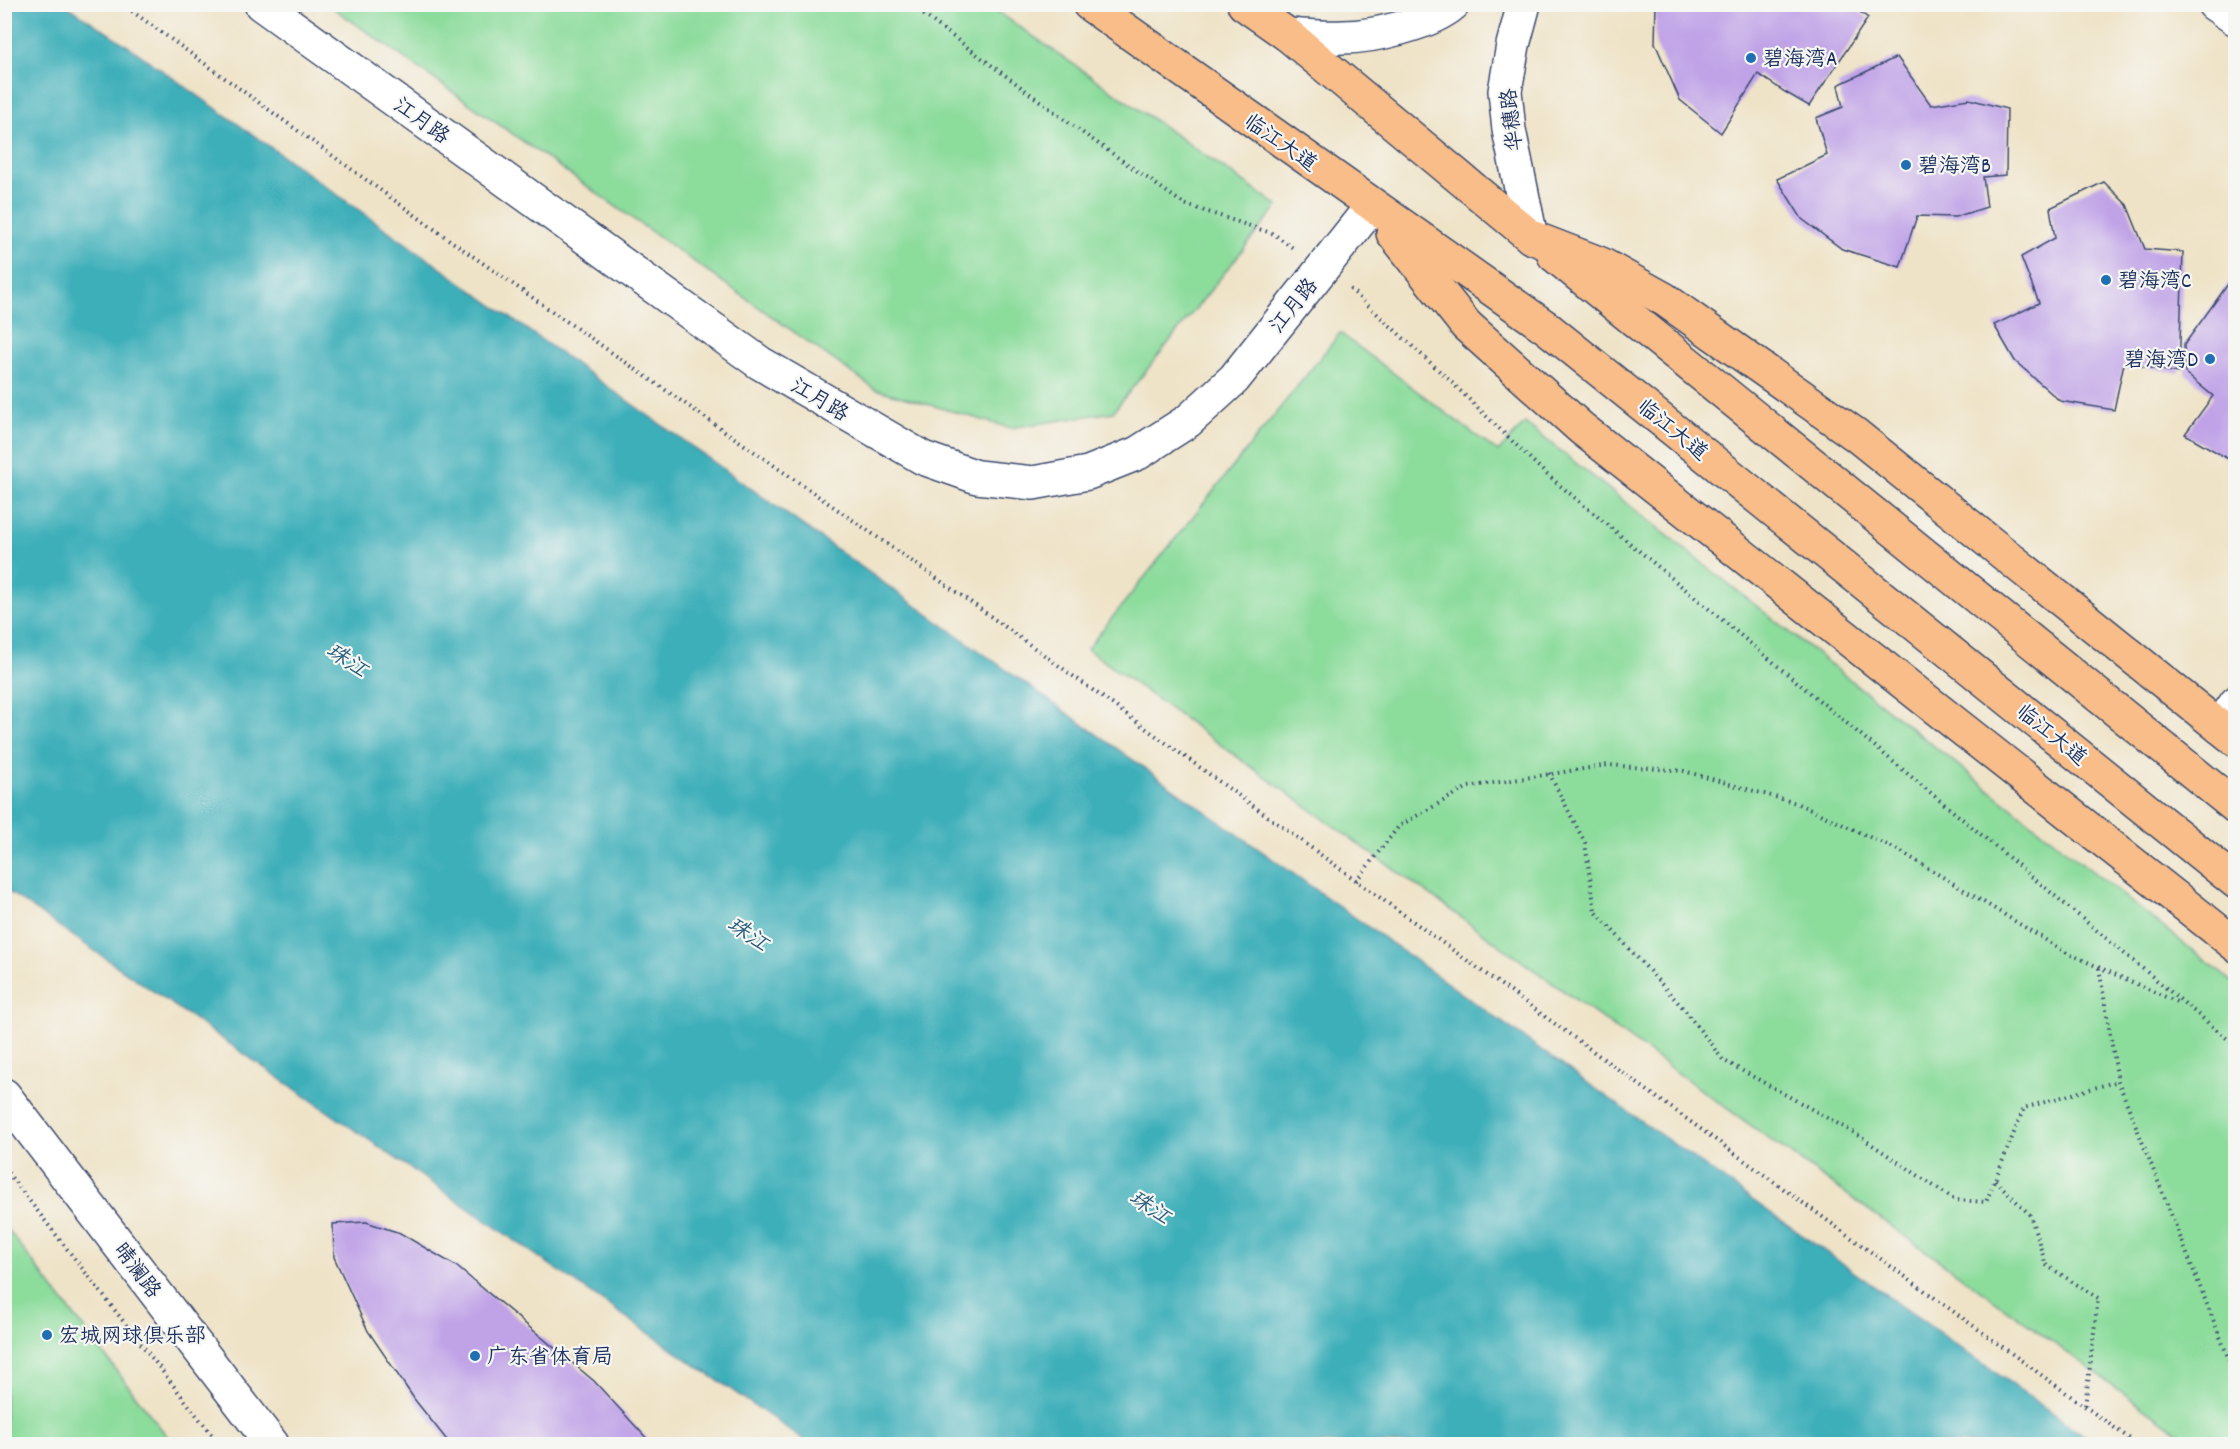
<svg xmlns="http://www.w3.org/2000/svg" width="2240" height="1449" font-family="Dekko,'LXGW WenKai TC',sans-serif">
	<rect width="100%" height="100%" fill="#f6f6f2"/>
	<filter id="ink" filterUnits="userSpaceOnUse"><feTurbulence type="fractalNoise" baseFrequency=".0167" numOctaves="2"/><feDisplacementMap in="SourceGraphic" scale="12" xChannelSelector="R" yChannelSelector="G"/><feConvolveMatrix kernelMatrix="1 2 1 2 8 2 1 2 1" color-interpolation-filters="sRGB"/></filter>
	<filter id="wash" filterUnits="userSpaceOnUse"><feTurbulence type="fractalNoise" baseFrequency=".008" numOctaves="4" result="noise"/><feDisplacementMap in="SourceGraphic" scale="24" xChannelSelector="R" yChannelSelector="G"/><feGaussianBlur stdDeviation="1.35" result="paint"/><feColorMatrix in="noise" values="0 0 0 0 0 0 0 0 0 0 0 0 0 0 0 0 0 1.4 0 .05"/><feComposite in="paint" operator="in"/></filter>
	<g filter="url(#wash)">
		<rect width="100%" height="100%" fill="#efe3c7"/>
		<g fill="#8cdc9c" stroke="#54867d" stroke-width="1.5">
			<path d="M329,5H988L1278,206L1113,412L1010,428L875,389Z"/>
			<path d="M1340,333L1498,452L1525,423L2235,984V1444H2201L2189,1440L1087,649Z"/>
			<path d="M5,1226L173,1444H5Z"/>
		</g>
		<path fill="#3eafb9" stroke="#2c6f8c" stroke-width="1.5" d="M5,4L66,5L128,46L2096,1444H810L5,889Z"/>
		<g id="blocks">
			<g fill="#c0a3e7">
				<path d="M1656,4H1849L1868,18L1809,106L1785,92L1758,74L1721,133L1680,100L1655,43Z"/>
				<path d="M1897,57L1931,105L1969,99L2007,109L2006,175L1983,177L1987,207L1955,217L1917,216L1900,267L1842,249L1802,219L1777,179L1827,155L1816,118L1843,107L1838,85Z"/>
				<path d="M2104,182L2127,205L2145,249L2183,252L2179,373L2124,363L2114,410L2060,401L2015,361L1994,325L2039,303L2021,257L2055,238L2050,208Z"/>
				<path d="M2236,273V461L2230,460L2185,434L2213,396L2185,373L2184,345Z"/>
				<path d="M366,1222L400,1233L456,1266L594,1381L652,1444H450L415,1400L368,1331L334,1257L333,1224Z"/>
			</g>
		</g>
	</g>
	<g filter="url(#ink)">
		<use href="#blocks" fill-opacity="0" stroke="#3b4a6e" stroke-width="1.5"/>
		<g fill="none" stroke-linecap="round" stroke-linejoin="round">
			<defs>
				<g id="minor">
					<path d="M261,4L760,363L923,458L977,477L1033,483L1088,473L1138,453L1188,421L1234,379L1372,206"/>
					<path d="M1524,4L1513,45L1505,91L1509,130L1531,237"/>
					<path d="M2214,4L2236,19"/>
					<path d="M1288,35C1306,36 1325,38 1343,37C1373,37 1430,24 1453,4"/>
					<path d="M2220,727L2236,703"/>
					<path d="M4,1095L272,1444"/>
				</g>
				<g id="major">
					<path d="M1089,4L1547,328L2236,882"/>
					<path d="M1244,4L1288,35L1531,237L1601,264L1664,299L1856,435L2236,740"/>
					<path d="M1393,233L1466,325L1581,428L2236,945"/>
					<path d="M1554,255L2236,807"/>
				</g>
			</defs>
			<use href="#minor" stroke="#3b4a6e" stroke-width="36"/>
			<use href="#major" stroke="#3b4a6e" stroke-width="36"/>
			<g stroke="#3b4a6e" stroke-width="4" stroke-dasharray="1.5 4.5" stroke-linecap="butt">
				<path d="M122,4L451,241L972,603L2137,1444"/>
				<path d="M909,4L1083,133L1184,204L1274,234L1293,248"/>
				<path d="M1350,289L1447,378L1545,473L2236,1046"/>
				<path d="M1549,773L1585,843L1595,911L1684,1009L1723,1060L1853,1132L1955,1200L1986,1202L2024,1108L2118,1081"/>
				<path d="M1356,881L1399,826L1468,787L1608,765L1684,771L1796,803L1900,851L2067,953L2177,1002"/>
				<path d="M2099,968L2118,1081L2236,1377"/>
				<path d="M4,1168L219,1444"/>
				<path d="M1995,1180L2030,1215L2046,1265L2098,1298L2085,1407"/>
			</g>
			<use href="#minor" stroke="#fff" stroke-width="33"/>
			<use href="#major" stroke="#f8bd88" stroke-width="33"/>
		</g>
	</g>
	<g fill="#1f6fb2" stroke="#f6f6f2" stroke-width="2">
		<circle cx="1751" cy="58" r="6"/>
		<circle cx="1906" cy="165" r="6"/>
		<circle cx="2106" cy="280" r="6"/>
		<circle cx="2210" cy="359" r="6"/>
		<circle cx="47" cy="1335" r="6"/>
		<circle cx="475" cy="1356" r="6"/>
	</g>
	<g text-anchor="middle" stroke-width="4.5" stroke-linejoin="round" paint-order="stroke">
		<g font-size="21" fill="#1b2f5e" stroke="#f6f6f2" text-anchor="start">
			<text x="1763" y="65">碧海湾A</text>
			<text x="1918" y="172">碧海湾B</text>
			<text x="2118" y="287">碧海湾C</text>
			<text x="2198" y="366" text-anchor="end">碧海湾D</text>
			<text x="59" y="1342">宏城网球俱乐部</text>
			<text x="487" y="1363">广东省体育局</text>
		</g>
		<g font-size="21" fill="#1b2f5e" stroke="#f6f6f2">
			<text transform="translate(422 120) rotate(36)" y="7">江月路</text>
			<text transform="translate(1511 120) rotate(-96)" y="7">华穗路</text>
			<text transform="translate(1281 142) rotate(35)" y="7">临江大道</text>
			<text transform="translate(1293 305) rotate(-51)" y="7">江月路</text>
			<text transform="translate(820 399) rotate(31)" y="7">江月路</text>
			<text transform="translate(1673 429) rotate(39)" y="7">临江大道</text>
			<text transform="translate(2052 734) rotate(39)" y="7">临江大道</text>
			<text transform="translate(138 1270) rotate(53)" y="7">晴澜路</text>
		</g>
		<g font-size="22" font-style="italic" fill="#275c7e" stroke="#f6f6f2">
			<text transform="translate(348 659) rotate(34)" y="8">珠江</text>
			<text transform="translate(749 933) rotate(34)" y="8">珠江</text>
			<text transform="translate(1151 1206) rotate(34)" y="8">珠江</text>
		</g>
	</g>
	<rect width="2240" height="1449" fill="none" stroke="#f6f6f2" stroke-width="24"/>
</svg>
